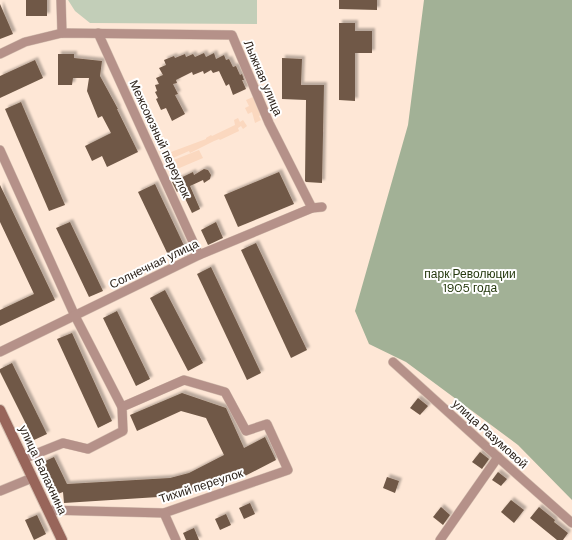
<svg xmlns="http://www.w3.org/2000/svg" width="572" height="540" font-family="'DM Sans',sans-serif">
	<defs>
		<filter id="shadow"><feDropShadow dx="3" dy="-3" stdDeviation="1" flood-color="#0004"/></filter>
	</defs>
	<rect width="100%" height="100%" fill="#fee7d6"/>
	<g fill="#fbd8bf">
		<path d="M253,97L261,115L259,116L261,120L255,123L252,112L248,114L245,108L249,106L246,100Z"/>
		<path d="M238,118L240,122L243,120L247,126L243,129L241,126L238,128L239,131L220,140L219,139L214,141L190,153L189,151L173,158L171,152L206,139V138L211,135L212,136L235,125L234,120Z"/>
		<path d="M199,150L203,158L170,172L166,163Z"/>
	</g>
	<path fill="#c2ceb8" d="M68,0H257V24L90,23L75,11Z"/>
	<path fill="#a2b196" d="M424,0H572V500L518,445L406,362L369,344L355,311L408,125Z"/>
	<g fill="#705846" filter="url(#shadow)">
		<rect x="26" y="0" width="21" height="16"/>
		<path d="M339,0H377V10L339,9Z"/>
		<path d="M0,4L13,34L0,39Z"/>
		<path d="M339,23H355V31H372V53H355V101L339,100Z"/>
		<path d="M204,53L206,57L214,53L216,59L224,55L226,60L229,59L233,67L236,66L240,75L242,74L244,80H242L246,89L233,95L229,84L226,86L219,71L213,73L211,70L204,74L203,71L193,75L192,72L176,80L177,83L173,84L178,94L175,95L185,114L172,121L166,108L161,110L156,99L158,98L155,92L157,91L155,85L159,84L156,78L163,75L159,68L166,65L164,60L174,56L175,58L185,54L186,57L193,54L195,57Z"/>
		<path d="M58,54H74V58L102,61L100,76L118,109H117L138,152L107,167L102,156L92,161L85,146L111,133L102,116L98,118L87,91L89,78H73L72,85H58Z"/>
		<path d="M282,58L302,59L301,85H324L322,183L306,182L305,181L306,100L282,99Z"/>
		<path d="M35,60L43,78L0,98V76Z"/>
		<path d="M21,102L65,205L49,211L5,109Z"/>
		<path d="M204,169L208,170L211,175L210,179L204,183L203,180L190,186L200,209L192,213L181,190L177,192L172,182L193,172L194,175Z"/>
		<path d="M279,172L294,204L238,227L224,195Z"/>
		<path d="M155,184L188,254L171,261L138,192Z"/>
		<path d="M0,185L55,300L0,326V310L34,294L0,222Z"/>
		<path d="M70,222L103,291L89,297L56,228Z"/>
		<path d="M216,222L223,238L208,245L201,230Z"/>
		<path d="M256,243L307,350L291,358L241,250Z"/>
		<path d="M211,267L261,373L247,380L197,274Z"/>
		<path d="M165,290L203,363L188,371L150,298Z"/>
		<path d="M117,311L150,379L136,386L103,318Z"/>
		<path d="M72,333L112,421L98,428L57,339Z"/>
		<path d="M12,363L47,434L34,440L0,372V369Z"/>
		<path d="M182,393L226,408L244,448L265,437L276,460L239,479L236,471L199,489L174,496L64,503L63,492L55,495L41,463L54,457L67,484L170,478L189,473L224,455L206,418L181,411L137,431L130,415Z"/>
		<path d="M418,398L428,406L420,415L410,408Z"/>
		<path d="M480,452L489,459L482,469L472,462Z"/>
		<path d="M498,472L507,479L501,486L492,480Z"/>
		<path d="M387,477L399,481L395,493L383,488Z"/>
		<path d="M511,500L524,510L514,523L501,512Z"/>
		<path d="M250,503L255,514L244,519L239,508Z"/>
		<path d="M441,507L450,515L443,525L433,517Z"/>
		<path d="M539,507L555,520L554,522L568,533L563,540H557L530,518Z"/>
		<path d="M226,514L231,525L220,530L215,519Z"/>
		<path d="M37,515L46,534L34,540L25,520Z"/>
		<path d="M194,528L199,540H186L183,533Z"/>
	</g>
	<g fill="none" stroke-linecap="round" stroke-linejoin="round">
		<defs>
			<g id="street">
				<path d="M61,0L62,33"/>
				<path d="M98,33L199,255"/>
				<path d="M0,54L25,42L62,33L232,35L269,123L312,208"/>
				<path d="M0,150L75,316L122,407"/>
				<path d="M0,352L199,255L312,208L322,207"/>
				<path d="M393,362L501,460L572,523"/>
				<path d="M23,459L63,443L88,449L123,431L122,407L184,380L225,392L246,431L267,424L288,470L164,513L48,510"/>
				<path d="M0,491L32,478"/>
				<path d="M164,513L176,540"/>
				<path d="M440,540L498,457"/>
			</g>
			<path id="secondary" d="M0,410L62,540"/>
		</defs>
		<use href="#street" stroke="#d8c3b4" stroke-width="10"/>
		<use href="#secondary" stroke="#d8c3b4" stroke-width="12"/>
		<use href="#street" stroke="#b59189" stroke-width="9"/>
		<use href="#secondary" stroke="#98655a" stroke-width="10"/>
	</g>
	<g text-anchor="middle" stroke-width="4" stroke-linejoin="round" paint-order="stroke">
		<g font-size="12" fill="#2b2119" stroke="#fff">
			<text transform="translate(263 78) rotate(67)" y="4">Лыжная улица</text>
			<text transform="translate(160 139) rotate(65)" y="4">Межсоюзный переулок</text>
			<text transform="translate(154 264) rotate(-26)" y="4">Солнечная улица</text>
			<text transform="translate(490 434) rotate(42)" y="4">улица Разумовой</text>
			<text transform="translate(43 470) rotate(65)" y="4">улица Балахнина</text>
			<text transform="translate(201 486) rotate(-18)" y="4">Тихий переулок</text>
		</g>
		<g font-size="12" fill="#25390e" stroke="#fff">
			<text x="470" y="278">парк Революции<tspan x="470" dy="14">1905 года</tspan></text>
		</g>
	</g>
</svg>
